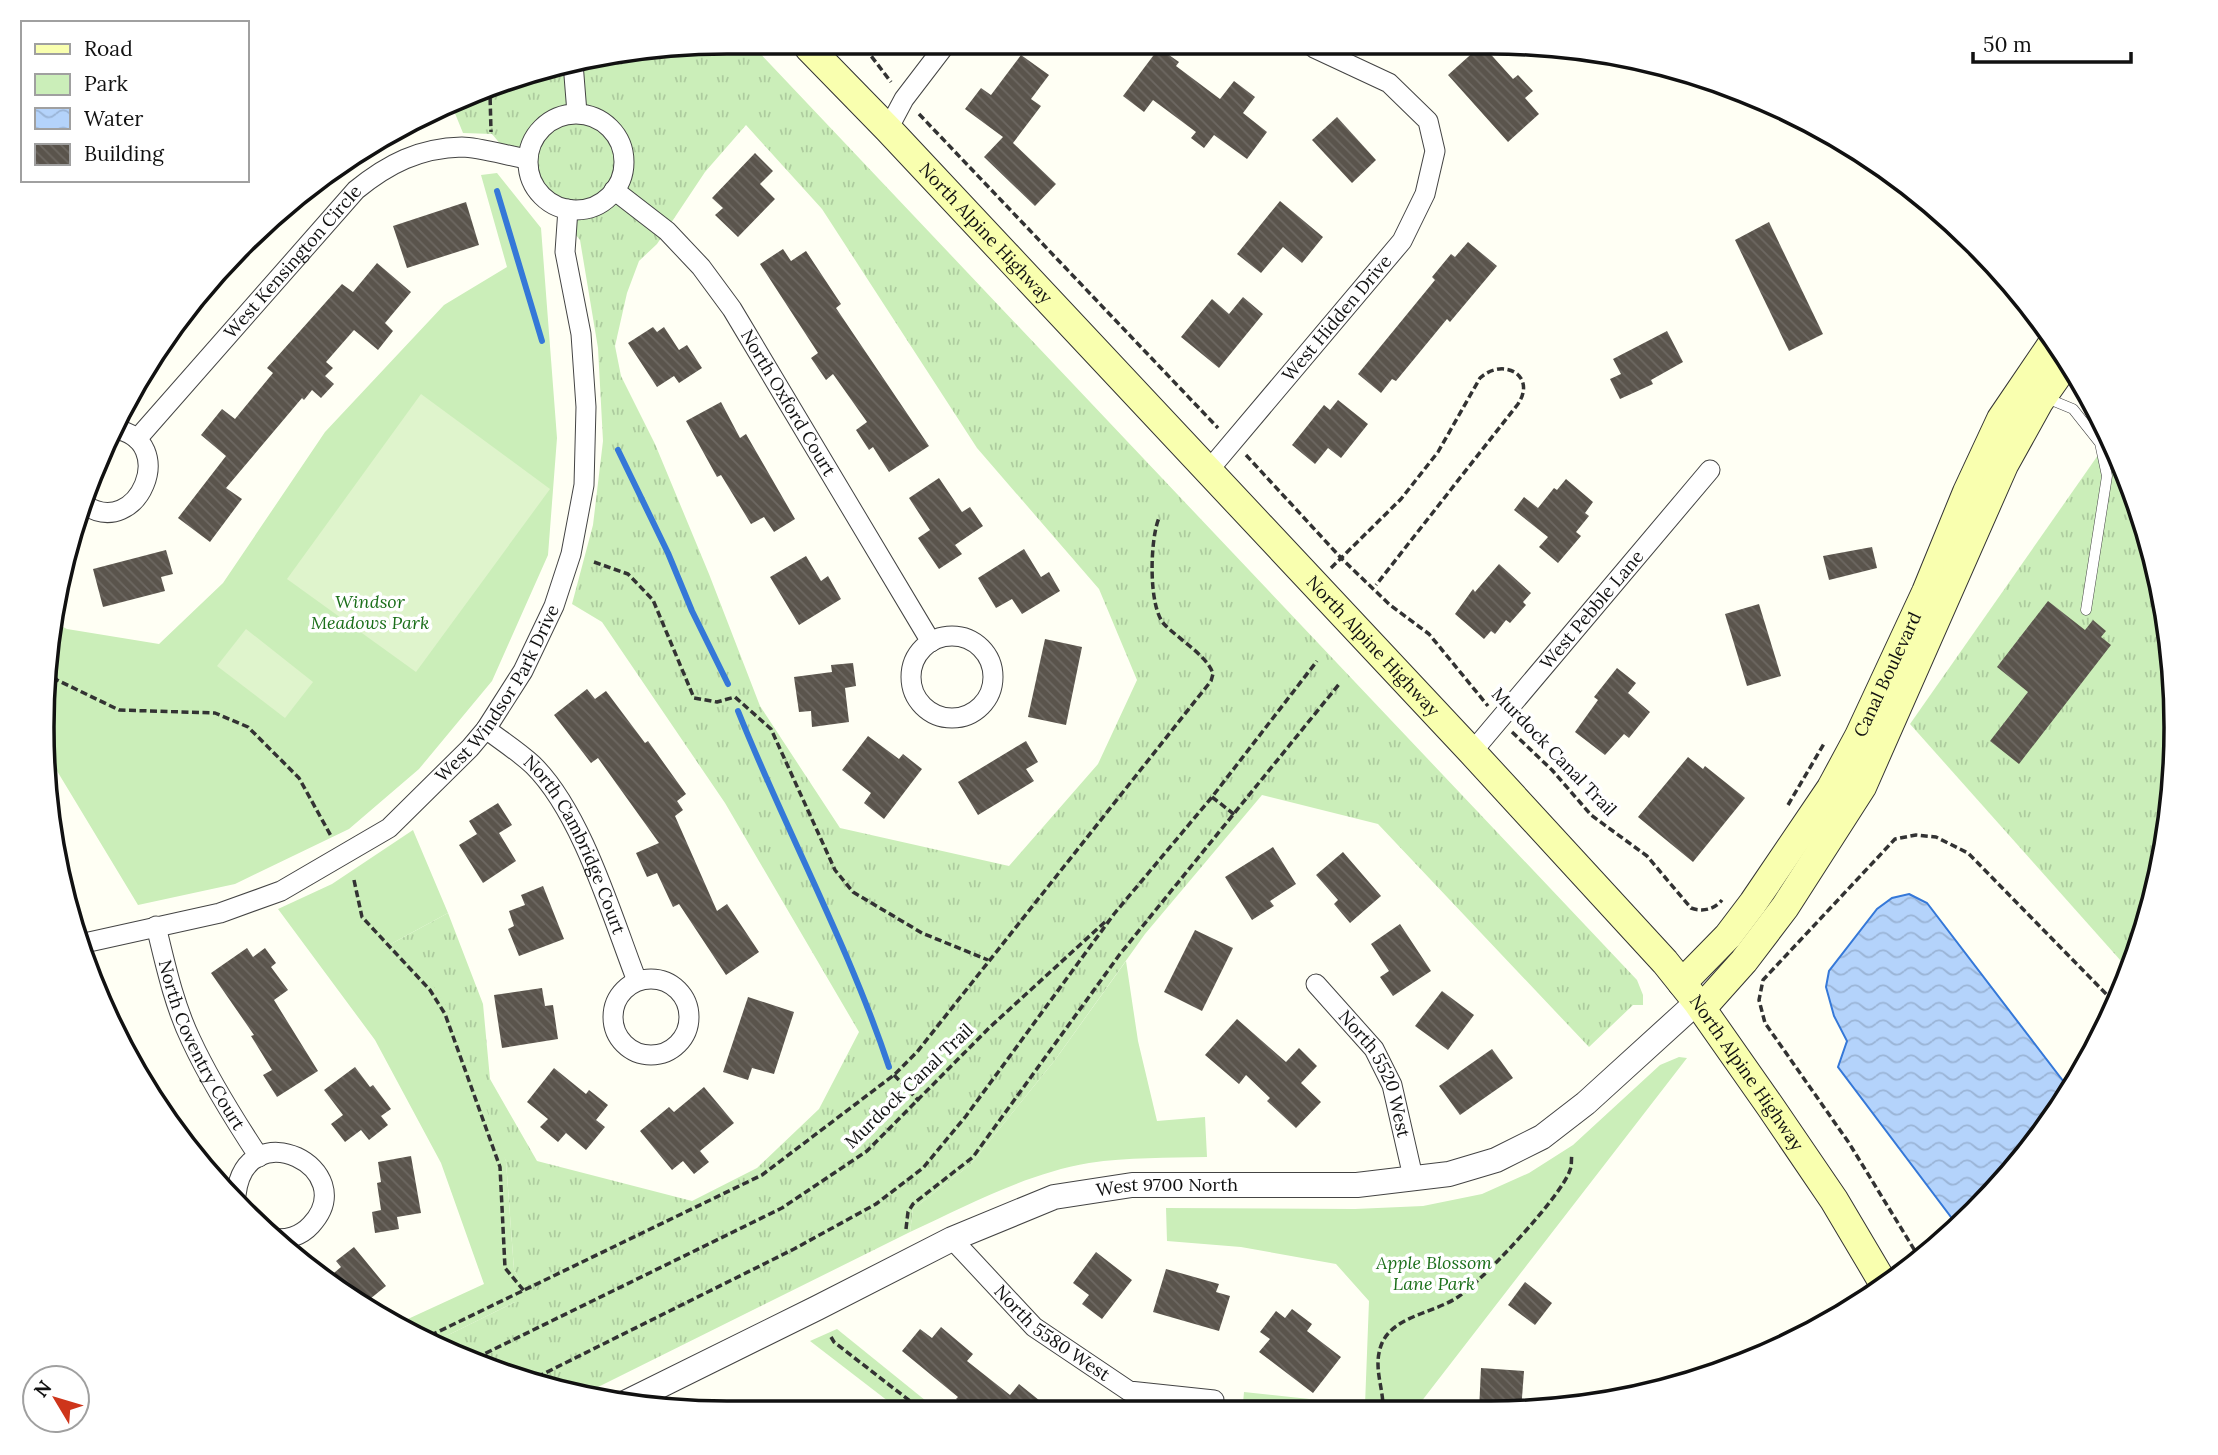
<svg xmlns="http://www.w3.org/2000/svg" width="2218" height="1455" font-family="Lora,serif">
	<defs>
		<pattern id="grass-tufts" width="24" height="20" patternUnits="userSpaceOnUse" patternTransform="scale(1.75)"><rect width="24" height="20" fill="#cbeeb9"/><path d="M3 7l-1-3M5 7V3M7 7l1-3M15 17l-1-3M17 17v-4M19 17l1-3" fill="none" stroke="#adcb9e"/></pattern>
		<pattern id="water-waves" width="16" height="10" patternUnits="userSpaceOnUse" patternTransform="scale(1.75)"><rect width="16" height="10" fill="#b4d3fb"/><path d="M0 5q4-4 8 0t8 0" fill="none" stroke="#9ab4d6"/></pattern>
		<pattern id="building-back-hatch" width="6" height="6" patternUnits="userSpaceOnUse" patternTransform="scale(1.75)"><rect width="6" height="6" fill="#5a544c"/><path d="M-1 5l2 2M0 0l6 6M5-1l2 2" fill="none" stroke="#6d6862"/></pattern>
	</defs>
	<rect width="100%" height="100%" fill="#fffff4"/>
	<g fill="url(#grass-tufts)" fill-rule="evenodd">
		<path d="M638,48H755L1637,980L1643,995V1005H1633L1589,1047L1378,824L1262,795L1145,934L1055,1060L971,1164L913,1209L910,1232L588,1392L430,1344L515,1302L519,1279L514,1270L506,1161L389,945L448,913L483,1004L490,1079L537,1161L692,1201L757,1168L819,1109L859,1032L725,803L602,622L572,604L593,525L603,441L598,348L580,240L492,134L463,133L452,106L508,78ZM746,125L822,209L977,448L1099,589L1137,680L1098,764L1009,866L840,828L760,706L709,574L655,444L621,376L615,346L627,293L639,261L657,244L705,172Z"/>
		<path d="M2110,438L2153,550L2175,683L2170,817L2139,948L2129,970L1910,724Z"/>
	</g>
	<g fill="#cbeeb9">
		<path d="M497,173L541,228L557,438L548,555L492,681L419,769L349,829L235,884L138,905L48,756L44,682L57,624L67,629L159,644L223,583L325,432L444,305L507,267L481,175Z"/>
		<path d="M413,830L448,913L389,945L434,987L449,1010L506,1161L514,1270L519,1279L529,1283L515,1302L430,1344L397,1324L484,1284L441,1163L375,1040L278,909L332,884Z"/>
		<path d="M1126,961L1138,1041L1157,1121L1205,1117L1207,1157C1168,1158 1128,1157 1089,1163C1025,1174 968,1205 910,1232L913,1209L971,1164L1055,1060Z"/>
		<path d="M1679,1057L1687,1058L1414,1411L1312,1410L1243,1403L1244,1392L1365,1405L1369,1301L1336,1264L1241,1247L1167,1241L1166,1208L1355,1209L1423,1206L1482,1194L1529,1173L1573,1145L1660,1065Z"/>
		<path d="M837,1329L936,1409L897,1408L810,1341Z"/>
	</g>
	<g fill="#dff4cc">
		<path d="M421,394L550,489L416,672L287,579Z"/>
		<path d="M246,629L313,682L285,718L217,666Z"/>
	</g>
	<path fill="url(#water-waves)" stroke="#3578d8" stroke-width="2" d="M1909,894L1927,903L2070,1090L2006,1180L1957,1225L1838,1067L1847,1041L1834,1016L1826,987L1829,971L1877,909L1892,898Z"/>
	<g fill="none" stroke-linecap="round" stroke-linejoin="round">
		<g stroke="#3578d8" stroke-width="6">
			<path d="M462,101L464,106"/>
			<path d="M497,191L542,341"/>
			<path d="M618,450L668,553L692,611L728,684"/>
			<path d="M738,711C786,831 848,944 889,1067"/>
		</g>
	</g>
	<g fill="url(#building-back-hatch)">
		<path d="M1159,48L1179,62L1176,66L1220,99L1234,81L1255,97L1243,113L1267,132L1247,159L1214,135L1204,148L1191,138L1196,132L1153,100L1144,112L1123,96Z"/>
		<path d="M1478,48H1485L1513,79L1518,75L1533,91L1525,98L1539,114L1508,142L1448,75Z"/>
		<path d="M1021,55L1049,75L1031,99L1041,106L1013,143L1056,184L1035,206L984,157L1003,137L965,109L981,88L991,95Z"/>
		<path d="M1337,117L1376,160L1352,183L1312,140Z"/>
		<path d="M755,153L773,171L760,184L775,199L738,237L715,215L723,208L712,198Z"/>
		<path d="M1280,201L1323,237L1302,263L1283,247L1261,273L1237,254Z"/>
		<path d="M466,202L479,245L407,268L393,226Z"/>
		<path d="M1769,222L1823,334L1789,351L1735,240Z"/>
		<path d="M1468,242L1497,266L1450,322L1447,319L1396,381L1392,379L1381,393L1358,374L1435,280L1432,277L1451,254L1455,257Z"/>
		<path d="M783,249L791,261L806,251L841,304L836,308L929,446L889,472L873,447L869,450L856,430L867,422L833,374L826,380L811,358L818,353L760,264Z"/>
		<path d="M377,263L411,292L385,323L393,331L378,350L354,330L326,362L333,368L325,376L334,384L321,398L312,390L304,400L302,398L226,488L242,499L210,542L178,518L226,456L201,435L222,409L235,419L273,373L267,368L342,284L353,292Z"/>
		<path d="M1243,297L1263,314L1219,368L1181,337L1212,299L1229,314Z"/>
		<path d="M653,327L657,332L664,327L679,350L687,345L702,368L679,383L674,376L657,387L628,343Z"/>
		<path d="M1667,331L1683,362L1651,380L1653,384L1620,399L1610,379L1621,374L1613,359Z"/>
		<path d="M1338,400L1368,424L1341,458L1328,448L1315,464L1292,445L1324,405L1330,410Z"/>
		<path d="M721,402L740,438L746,434L795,519L774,532L764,517L751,524L721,475L717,477L686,421Z"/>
		<path d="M939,478L962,512L970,507L983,526L955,545L962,554L939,569L918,538L930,530L909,498Z"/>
		<path d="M1566,479L1593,502L1585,513L1589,516L1576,532L1581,536L1558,563L1539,547L1548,537L1514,510L1524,497L1538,508L1554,488L1557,490Z"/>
		<path d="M1872,547L1877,568L1829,580L1823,556Z"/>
		<path d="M1024,549L1041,577L1049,572L1060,591L1022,614L1012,599L996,608L978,578Z"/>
		<path d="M166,550L173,574L161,577L165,591L103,607L93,569Z"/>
		<path d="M806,556L821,581L828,576L841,599L799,625L770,577Z"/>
		<path d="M1499,564L1531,593L1523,602L1526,605L1510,623L1506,620L1495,634L1491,631L1484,639L1455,614L1473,589L1475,592Z"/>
		<path d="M2048,601L2085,630L2093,620L2106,631L2101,637L2111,645L2019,764L1990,741L2028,692L1997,667Z"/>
		<path d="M1759,604L1781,676L1747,686L1725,614Z"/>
		<path d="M1045,639L1082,647L1066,725L1028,717Z"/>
		<path d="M853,663L856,686L845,688L849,722L812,727L811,711L799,712L794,677L832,672L831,665Z"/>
		<path d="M1617,668L1636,683L1628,693L1650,712L1629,738L1624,734L1605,755L1575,732L1598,700L1594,697Z"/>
		<path d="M587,689L595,699L606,691L645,743L648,741L686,794L677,801L683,810L675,816L717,911L727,904L759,952L726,975L679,904L673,907L657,873L647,877L636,853L659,843L598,758L591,763L554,715Z"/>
		<path d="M868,736L899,759L903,754L922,769L884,819L864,803L871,793L842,770Z"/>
		<path d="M1026,741L1038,762L1026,769L1034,781L978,815L958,782Z"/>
		<path d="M1688,757L1703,769L1705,766L1745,798L1693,862L1638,817Z"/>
		<path d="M498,803L512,825L499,833L516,861L483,883L459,845L477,834L469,821Z"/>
		<path d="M1273,847L1296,884L1270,901L1274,906L1252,920L1225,877Z"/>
		<path d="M1343,852L1381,896L1350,923L1334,904L1338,900L1316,875Z"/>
		<path d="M543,886L564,939L519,956L508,929L514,926L509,911L525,905L521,895Z"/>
		<path d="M1400,924L1431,971L1393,996L1380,977L1389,971L1371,944Z"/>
		<path d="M1195,930L1233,948L1202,1011L1164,992Z"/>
		<path d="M247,948L253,957L265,948L276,963L271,967L288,990L274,1000L318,1071L277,1097L263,1075L272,1070L251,1036L254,1035L211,973Z"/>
		<path d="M542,988L545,1006L553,1005L558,1039L502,1048L494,995Z"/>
		<path d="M1442,991L1474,1015L1448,1050L1415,1026Z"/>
		<path d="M748,997L794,1012L774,1074L752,1068L748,1080L723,1072Z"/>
		<path d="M1237,1019L1286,1062L1299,1048L1317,1066L1301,1083L1321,1102L1296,1128L1267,1101L1270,1098L1246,1075L1239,1084L1205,1055Z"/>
		<path d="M1492,1049L1513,1078L1460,1115L1439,1086Z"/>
		<path d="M355,1067L370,1087L373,1085L391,1109L381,1116L388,1125L369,1140L361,1130L345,1142L331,1124L343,1115L324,1090Z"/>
		<path d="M554,1068L586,1094L589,1090L608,1105L596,1120L605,1127L586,1150L566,1133L558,1142L540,1127L548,1119L527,1102Z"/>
		<path d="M704,1087L734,1123L700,1151L709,1162L694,1174L683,1161L672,1170L640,1131L669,1107L674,1112Z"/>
		<path d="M411,1156L421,1213L397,1217L399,1229L375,1233L372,1212L381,1210L377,1183L381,1182L378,1162Z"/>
		<path d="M354,1247L386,1286L365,1303L328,1278L341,1267L336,1261Z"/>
		<path d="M1096,1252L1132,1280L1102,1319L1082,1304L1089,1295L1073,1283Z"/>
		<path d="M1166,1269L1219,1284L1216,1292L1230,1296L1219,1331L1153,1312Z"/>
		<path d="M1525,1282L1552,1303L1535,1325L1508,1305Z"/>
		<path d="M1292,1309L1312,1324L1307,1331L1341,1357L1313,1393L1259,1352L1270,1339L1260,1332L1276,1311L1285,1318Z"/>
		<path d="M941,1327L973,1354L967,1361L1010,1395L1019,1384L1050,1409H968L956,1399L958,1397L902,1351L920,1329L932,1338Z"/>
		<path d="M1481,1368L1524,1371L1521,1411H1479Z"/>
	</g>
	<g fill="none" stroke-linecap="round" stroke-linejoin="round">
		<defs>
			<path id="service" d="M2044,397L2073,409L2100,443L2107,476L2086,610"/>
			<g id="minor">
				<path d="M573,63L577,113"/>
				<circle cx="576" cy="162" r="48"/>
				<path d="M888,129L904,99L943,48"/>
				<path id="s1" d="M614,190L667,231L701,267L732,309L931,642"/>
				<path id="s2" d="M137,439L356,190C388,164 419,148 462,147C478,147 509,156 527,159"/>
				<path id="s3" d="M1208,471L1402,241L1425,194L1435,151L1428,121L1389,83L1314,48"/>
				<path d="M85,505C138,540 180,441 115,429"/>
				<circle cx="952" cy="677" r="41"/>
				<path id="s4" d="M486,729C502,741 519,752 533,765C582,813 612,917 637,981"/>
				<path id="s5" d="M1472,752L1710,470"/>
				<path id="s6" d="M156,926C165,963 174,1005 191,1040C210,1081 234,1119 259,1157"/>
				<path id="s7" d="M80,944L220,913L281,891L389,828L470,748L486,729L523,671L554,606L571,554L584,485L586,407L581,334L565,252L568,209"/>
				<circle cx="651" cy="1017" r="38"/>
				<path id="s8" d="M1316,984L1374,1049L1392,1085L1413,1177"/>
				<path d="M236,1195C246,1110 363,1169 311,1225C301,1236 286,1241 271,1238"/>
				<path id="s9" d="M952,1239L1034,1327L1129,1391L1214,1400"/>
			</g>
			<g id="tertiary">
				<path id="s10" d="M625,1403L817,1308L952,1239L1054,1197L1132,1185H1357L1449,1174L1496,1160L1542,1137L1586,1103L1697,1002"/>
			</g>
			<g id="secondary">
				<path id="s11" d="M809,48L888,129L1472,752L1665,962L1697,1002L1770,1106L1834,1200L1885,1286"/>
				<path id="s12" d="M1682,983L1728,936L1753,903L1831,788L1859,736L1926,592L1967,492L2001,419L2054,341"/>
				<path d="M1702,1008L1744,961L1785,907L1862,787L2004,465L2039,402L2067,362"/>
			</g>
		</defs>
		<use href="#service" stroke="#444" stroke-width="11"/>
		<use href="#minor" stroke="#444" stroke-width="21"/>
		<use href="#tertiary" stroke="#444" stroke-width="26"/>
		<use href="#secondary" stroke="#333" stroke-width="30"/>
		<g stroke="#333" stroke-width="3.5" stroke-dasharray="7 3.5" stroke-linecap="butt">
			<path d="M865,48L891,82"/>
			<path d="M488,88L490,93L491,132"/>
			<path d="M919,114L1218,428"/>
			<path d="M1246,455L1342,559L1390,605L1429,634L1488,706"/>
			<path d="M594,562L628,574L653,600L694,698L717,702L735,697L771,729L835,870L853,892L922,933L988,960"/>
			<path d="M1331,568L1401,499L1438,452L1480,378C1503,357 1537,375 1518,404L1376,585"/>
			<path d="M47,668L57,680L119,710L215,713L248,727L299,778L331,836"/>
			<path d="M1512,732L1552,770L1591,815L1647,856L1691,908C1702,912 1714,910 1722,900"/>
			<path d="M1212,797L1235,815"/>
			<path d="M1788,805L1825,742"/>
			<path d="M354,880L362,917L430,990L445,1014L500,1167L505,1268L525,1292"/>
			<path d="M894,1075L919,1101"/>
			<path d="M906,1229L908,1212L913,1204L973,1157L1120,954L1340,683"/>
			<path d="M1920,1259L1849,1143L1765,1023L1759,1000L1763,980L1895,839L1916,835L1936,837L1968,853L2115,1003"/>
			<path d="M831,1337L834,1342L919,1408"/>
			<path d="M421,1340L762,1175L894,1075L917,1052L1211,681L1213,674C1208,656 1177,638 1164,624C1148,606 1150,539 1159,518"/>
			<path d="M476,1358L782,1208L867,1151L989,1028L1106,921"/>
			<path d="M537,1377L794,1249L876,1204L923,1168L966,1116L1114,914L1212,797L1317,661"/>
			<path d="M1383,1411C1384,1387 1372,1367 1382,1343C1394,1316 1434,1313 1458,1297C1481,1282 1562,1196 1570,1170C1572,1166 1571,1159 1572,1154"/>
		</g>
		<use href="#service" stroke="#fff" stroke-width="10"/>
		<use href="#minor" stroke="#fff" stroke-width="19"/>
		<use href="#tertiary" stroke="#fff" stroke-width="24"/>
		<use href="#secondary" stroke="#f9ffaf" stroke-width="28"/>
	</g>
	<g text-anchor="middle" stroke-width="7" stroke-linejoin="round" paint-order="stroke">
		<g font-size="18" fill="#111" stroke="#fff">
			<text dy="6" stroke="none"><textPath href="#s11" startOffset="256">North Alpine Highway</textPath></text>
			<text dy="6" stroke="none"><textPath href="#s2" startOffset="236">West Kensington Circle</textPath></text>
			<text dy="6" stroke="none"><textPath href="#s3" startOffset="200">West Hidden Drive</textPath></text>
			<text dy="6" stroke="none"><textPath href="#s1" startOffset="278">North Oxford Court</textPath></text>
			<text dy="6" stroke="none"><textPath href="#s5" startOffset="186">West Pebble Lane</textPath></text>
			<text dy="6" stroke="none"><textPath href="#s11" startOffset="822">North Alpine Highway</textPath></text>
			<text dy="6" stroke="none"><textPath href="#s12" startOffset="373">Canal Boulevard</textPath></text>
			<text dy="6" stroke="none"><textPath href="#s7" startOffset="508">West Windsor Park Drive</textPath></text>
			<text transform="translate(1554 752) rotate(46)" y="6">Murdock Canal Trail</text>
			<text dy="6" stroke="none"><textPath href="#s4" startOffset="150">North Cambridge Court</textPath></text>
			<text dy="6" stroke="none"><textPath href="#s6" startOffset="128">North Coventry Court</textPath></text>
			<text dy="6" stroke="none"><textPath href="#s11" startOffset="1390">North Alpine Highway</textPath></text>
			<text dy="6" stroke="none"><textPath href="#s8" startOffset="110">North 5520 West</textPath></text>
			<text transform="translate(909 1086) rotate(-44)" y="6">Murdock Canal Trail</text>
			<text dy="6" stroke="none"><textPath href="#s10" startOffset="590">West 9700 North</textPath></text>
			<text dy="6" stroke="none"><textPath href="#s9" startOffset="138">North 5580 West</textPath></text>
		</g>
		<g font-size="18" font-style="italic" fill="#1b6f1a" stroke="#fff">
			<text x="370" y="608">Windsor<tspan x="370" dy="21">Meadows Park</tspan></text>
			<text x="1434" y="1269">Apple Blossom<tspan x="1434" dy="21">Lane Park</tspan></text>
		</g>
	</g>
	<path d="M0 0H2218V1455H0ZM727 54H1491A673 673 0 0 1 2164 727V728A673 673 0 0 1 1491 1401H727A673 673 0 0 1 54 728V727A673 673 0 0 1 727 54Z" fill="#fff" fill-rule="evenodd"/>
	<path fill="none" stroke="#111" stroke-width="3.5" d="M727 54H1491A673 673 0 0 1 2164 727V728A673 673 0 0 1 1491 1401H727A673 673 0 0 1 54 728V727A673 673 0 0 1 727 54Z"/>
	<rect x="21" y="21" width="228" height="161" fill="#ffffff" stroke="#a0a0a0" stroke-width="2"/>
	<rect x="35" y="44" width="35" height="10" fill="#f9ffaf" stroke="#a0a0a0" stroke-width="2"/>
	<text x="84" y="56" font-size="21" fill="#111111">Road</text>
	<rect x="35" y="74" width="35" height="21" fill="#cbeeb9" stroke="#a0a0a0" stroke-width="2"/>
	<text x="84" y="91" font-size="21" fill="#111111">Park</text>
	<rect x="35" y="108" width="35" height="21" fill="url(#water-waves)" stroke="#a0a0a0" stroke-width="2"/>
	<text x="84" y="126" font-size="21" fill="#111111">Water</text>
	<rect x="35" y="144" width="35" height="21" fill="url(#building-back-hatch)" stroke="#a0a0a0" stroke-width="2"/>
	<text x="84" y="161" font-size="21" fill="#111111">Building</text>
	<g transform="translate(56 1399) rotate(308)"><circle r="33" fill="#ffffff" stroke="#a0a0a0" stroke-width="2"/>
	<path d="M0-5L12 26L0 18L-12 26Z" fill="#ce351b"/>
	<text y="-10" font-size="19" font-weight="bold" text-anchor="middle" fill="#111111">N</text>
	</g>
	<path d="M1973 52v10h158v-10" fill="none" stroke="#111111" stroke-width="3.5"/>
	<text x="1983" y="52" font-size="21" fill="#111111" stroke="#ffffff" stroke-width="5" paint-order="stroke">50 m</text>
</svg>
